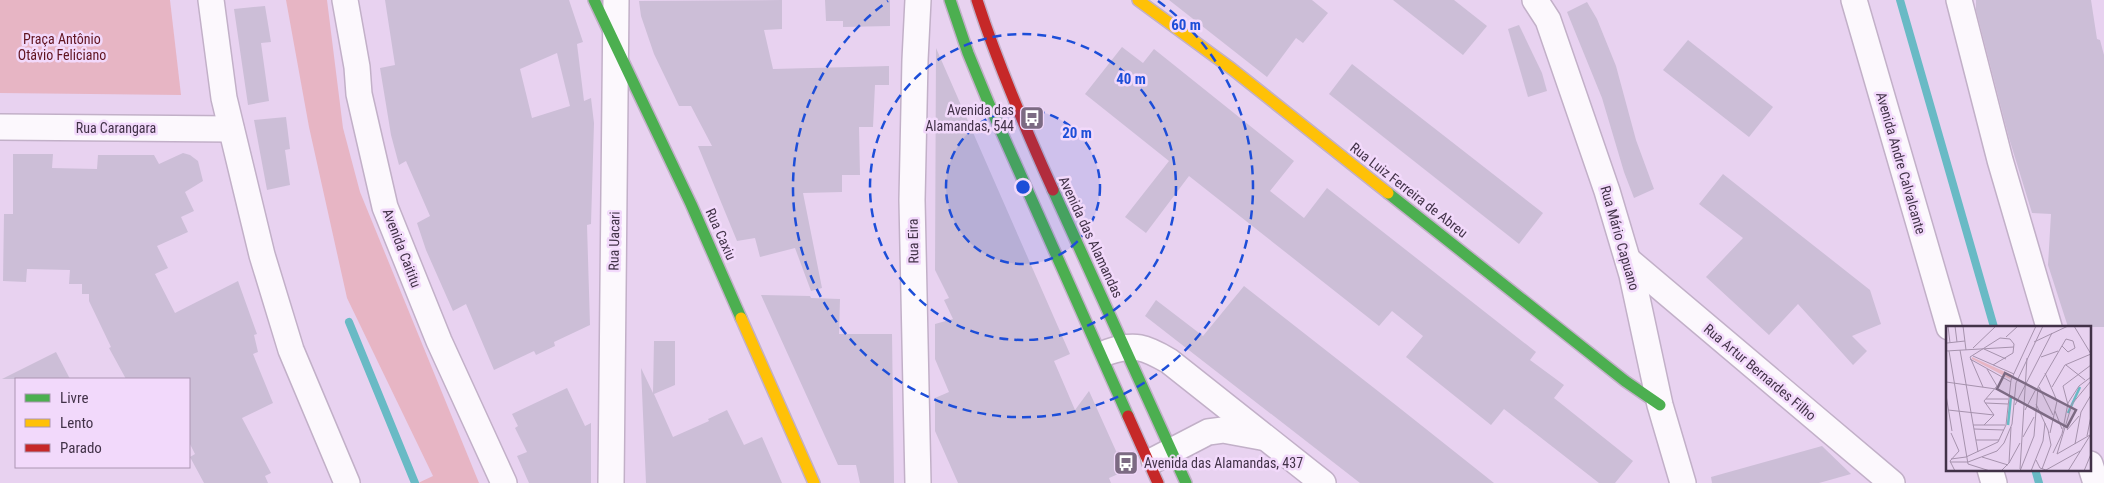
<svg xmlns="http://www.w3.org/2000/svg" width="2104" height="483" font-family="'Roboto Condensed',sans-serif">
	<rect width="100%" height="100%" fill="#e8d2f0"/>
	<g fill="#e7b5c4">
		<path d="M0,0H170L181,95L0,93Z"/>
		<path d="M286,0H327L343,128L360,192L479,483H418L433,476L347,298L309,127Z"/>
	</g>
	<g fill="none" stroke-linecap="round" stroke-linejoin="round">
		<g stroke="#69bac5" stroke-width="8">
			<path d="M1900,0L1994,327"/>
			<path d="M349,322L415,483"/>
			<path d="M2035,469L2039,483"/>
		</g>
	</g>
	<g fill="#ccbed7" fill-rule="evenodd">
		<path d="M385,0H569L583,42L577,44L584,101L591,98L594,123L591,224L587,225L590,325L554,342L555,346L536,355L534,351L494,370L466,304L453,311L426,250L417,223L430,216L406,161L399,165L391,135L380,68L395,65ZM557,53L570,106L532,118L520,69Z"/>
		<path d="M782,0V29L764,30L773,69L889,66V85H875L873,127H859L860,175H842V192L803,193L822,288L811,291L795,248L760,257L755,238L737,241L698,146H712L691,106H679L654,54L641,16L639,1Z"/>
		<path d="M825,0H890V26L843,27V21H826Z"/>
		<path d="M1169,0H1312L1328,13L1303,43L1296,38L1267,77Z"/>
		<path d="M1393,0H1454L1487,26L1463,55Z"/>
		<path d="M1976,0H2091L2097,39L2100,40L2104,55V327H2068L2048,265L2051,214L2032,213L2009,138L1976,10Z"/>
		<path d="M1587,2L1597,19L1616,66L1636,140L1654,189L1634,198L1624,172L1602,98L1567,12Z"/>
		<path d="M265,6L271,42L261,43L269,101L248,105L234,9Z"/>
		<path d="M1519,25L1542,73L1547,91L1528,97L1508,29Z"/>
		<path d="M1688,40L1773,107L1749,137L1663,70Z"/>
		<path d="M1122,47L1143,63L1154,49L1294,161L1270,191L1304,218L1327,188L1536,352L1530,360L1564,385L1554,398L1633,461L1615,483H1599L1504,409L1491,425L1406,357L1423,336L1392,311L1379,326L1189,176L1146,233L1125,217L1169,161L1085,94Z"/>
		<path d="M936,48L1070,354L1054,361L1075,410L1089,391L1125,471L1109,478L1111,483H958L935,431V398L949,392L935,359V324L953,319L944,300L949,298L935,270Z"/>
		<path d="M1352,64L1543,213L1519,244L1329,94Z"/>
		<path d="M286,117L290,149L285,150L290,185L267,190L254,120Z"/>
		<path d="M183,153L190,155L198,161L203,181L185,192L194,211L181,217L188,232L157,246L168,268L155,274L175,313L238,281L257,334L254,335L258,352L253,354L273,403L242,418L271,473L265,476L268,483H204L190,457L195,454L189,442V379H126L109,348L111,347L89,301V294H82V284H69L70,270L27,269L26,282L3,281L4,214H13V154H53L52,168L97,169L98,155H154L159,164Z"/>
		<path d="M1723,174L1870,290L1881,324L1852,336L1867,351L1853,365L1798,304L1769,335L1706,277L1743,238L1699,204Z"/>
		<path d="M1244,286L1397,406L1494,483H1360L1145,316L1156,300L1203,336Z"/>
		<path d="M761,295L810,296L811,298L840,299L839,334H892L894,483H860L856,465H838Z"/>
		<path d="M654,341H675V385L654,394L673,437L709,421L708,419L727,410L744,445L762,437L782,483H646L641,368L653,393Z"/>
		<path d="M56,352L70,379H2Z"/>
		<path d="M567,388L585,426L591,423V483H529L517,456L527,452L515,428L518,426L512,414Z"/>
		<path d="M1822,446L1851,474L1819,483H1712L1711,477Z"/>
	</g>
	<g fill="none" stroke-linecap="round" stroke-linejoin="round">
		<defs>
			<g id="street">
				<path d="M211,0L224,98L262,255L291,350L347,483"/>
				<path d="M345,0L357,67L359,94L385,207L439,341L504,483"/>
				<path d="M1535,0L1548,20L1607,191L1632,275L1660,405L1683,483"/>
				<path d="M1854,0L1949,327"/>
				<path d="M1959,0L2000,160L2049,327"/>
				<path d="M0,127L231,129"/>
				<path d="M1628,260L1892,483"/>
				<path d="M1108,352C1135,343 1145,347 1169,361L1323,483"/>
				<path d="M1154,460L1208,432L1223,430L1261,437"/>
				<path d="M2090,464L2096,483"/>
				<path d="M1990,469L1994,483"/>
				<path d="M611,483L616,0"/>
				<path d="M918,483L912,200L915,60L918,0"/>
			</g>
			<g id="fast">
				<path d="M594,0L691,204L741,318"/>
				<path d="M950,0L968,53L989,104L1128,416"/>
				<path d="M1053,190L1186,483"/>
				<path d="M1388,193L1625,381L1660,405"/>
			</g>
			<g id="slow">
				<path d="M1138,0L1232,69L1388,193"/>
				<path d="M741,318L814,483"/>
			</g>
			<g id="jam">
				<path d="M977,0C998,65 1025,128 1053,190"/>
				<path d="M1128,416L1158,483"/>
			</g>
		</defs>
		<use href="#street" stroke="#c2b0c8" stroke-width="28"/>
		<use href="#fast" stroke="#c2b0c8" stroke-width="14"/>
		<use href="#slow" stroke="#c2b0c8" stroke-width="14"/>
		<use href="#jam" stroke="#c2b0c8" stroke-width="14"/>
		<use href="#street" stroke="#fcf8fd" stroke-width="25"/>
		<use href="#fast" stroke="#4caf50" stroke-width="11"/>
		<use href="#slow" stroke="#ffc107" stroke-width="11"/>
		<use href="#jam" stroke="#c62828" stroke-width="11"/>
	</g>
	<circle cx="1023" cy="187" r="77" fill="#1d4ed8" fill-opacity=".12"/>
	<g fill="none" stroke="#1d4ed8" stroke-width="2.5" stroke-dasharray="9 6">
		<circle cx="1023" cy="187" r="77"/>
		<circle cx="1023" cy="187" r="153"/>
		<path d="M1158 1A230 230 0 1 1 888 1"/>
	</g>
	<defs>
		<symbol id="bus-square" viewBox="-11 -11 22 22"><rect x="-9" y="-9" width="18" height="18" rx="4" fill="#7c6a83" stroke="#f2d9fb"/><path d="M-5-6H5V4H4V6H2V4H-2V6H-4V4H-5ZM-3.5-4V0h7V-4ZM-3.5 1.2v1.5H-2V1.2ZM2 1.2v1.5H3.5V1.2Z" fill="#fff"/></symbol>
	</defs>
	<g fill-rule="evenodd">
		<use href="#bus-square" x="1018" y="104" width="28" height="28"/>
		<use href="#bus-square" x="1112" y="449" width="28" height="28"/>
	</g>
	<g text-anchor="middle" stroke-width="5" stroke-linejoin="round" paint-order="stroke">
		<g font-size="14" fill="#601420" stroke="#f2d9fb">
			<text x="62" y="44">Praça Antônio<tspan x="62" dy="16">Otávio Feliciano</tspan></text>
		</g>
		<g font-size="14" fill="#423248" stroke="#f2d9fb" text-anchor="end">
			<text x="1014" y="115">Avenida das<tspan x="1014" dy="16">Alamandas, 544</tspan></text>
			<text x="1144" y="468" text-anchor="start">Avenida das Alamandas, 437</text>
		</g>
		<g font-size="14" fill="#423248" stroke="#f2d9fb">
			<text x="116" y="133">Rua Carangara</text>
			<text transform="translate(1901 163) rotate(74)" y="5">Avenida Andre Calvalcante</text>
			<text transform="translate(1409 190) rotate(38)" y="5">Rua Luiz Ferreira de Abreu</text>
			<text transform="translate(721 234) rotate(66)" y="5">Rua Caxiu</text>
			<text transform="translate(1091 237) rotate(65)" y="5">Avenida das Alamandas</text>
			<text transform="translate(1620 238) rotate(74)" y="5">Rua Mário Capuano</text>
			<text transform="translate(614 241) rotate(-89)" y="5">Rua Uacari</text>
			<text transform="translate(913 241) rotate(-91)" y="5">Rua Eira</text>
			<text transform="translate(402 248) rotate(69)" y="5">Avenida Caititu</text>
			<text transform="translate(1760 372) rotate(40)" y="5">Rua Artur Bernardes Filho</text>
		</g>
	</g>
	<g transform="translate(1946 326)">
		<rect width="145" height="145" fill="#e8d2f0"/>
		<path d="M26,31L66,49L64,53L26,33Z" fill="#e7b5c4"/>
		<path fill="none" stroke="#69bac5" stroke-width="2.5" d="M122,87L134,61M62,99L65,70"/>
		<path fill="none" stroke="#a692ad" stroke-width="1" d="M2,0L4,17M9,0L11,16M17,0L20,24M128,0L145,28M60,11L72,0M88,16L122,0M1,17L19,15M116,20L122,26L129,22L127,15L120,13M27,22L50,0M38,23L60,33M14,24L32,126M0,25L68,21M3,25L22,138L44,145M27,30L68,48M95,31L112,25M24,33L65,56M120,39L139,54M99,47L111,75L104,107M0,56L50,63M37,61L24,31L54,12L64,13L68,18L67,27L47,39M93,61L107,89M106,61L119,39L145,28M0,69L6,105M40,73H62M39,77L62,78M90,78L102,104L105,119L96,143M69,79L106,7M122,79L117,60L145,39M2,84L48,89M79,84L90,63M109,85L116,103M27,99H59M38,99L48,89L38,75L51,60L41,43M28,103L58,104M121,104L133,90M5,107L13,125L4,135L9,145M141,110L145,90M77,111L88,91M30,114H53M129,118L135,86L145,69M107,127L116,108L122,77L133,60L145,51M111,128L126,78L145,55M111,128L144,109M36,131L62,139M5,133L20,131L52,116L60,99L65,54L90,0M90,134L94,142L100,144L134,125M4,136H22L51,125L58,117L66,98L70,57L97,0M63,137L65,101M74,143L81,32M55,145L63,137L74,117M74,145L88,110L92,61L120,13M85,145L97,115L99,97M122,145L145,108M138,145L145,128"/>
		<path fill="#7c6a83" fill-opacity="0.15" stroke="#7c6a83" stroke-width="2.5" d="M59,47L130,84L121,101L51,63Z"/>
		<rect width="145" height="145" fill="none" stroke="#423248" stroke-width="2.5"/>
	</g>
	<circle cx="1023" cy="187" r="8" fill="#1d4ed8" stroke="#f2d9fb" stroke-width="2.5"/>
	<g font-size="15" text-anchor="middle" font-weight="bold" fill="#1d4ed8" stroke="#f2d9fb" stroke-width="5" stroke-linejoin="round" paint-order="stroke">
		<text x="1186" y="30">60 m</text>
		<text x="1131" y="84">40 m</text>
		<text x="1077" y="138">20 m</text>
	</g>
	<rect x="15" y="378" width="175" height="90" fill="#f2d9fb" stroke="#ac96b3"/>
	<rect x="25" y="394" width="25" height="8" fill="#4caf50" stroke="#ac96b3"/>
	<text x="60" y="403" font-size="15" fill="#423248">Livre</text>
	<rect x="25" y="419" width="25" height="8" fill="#ffc107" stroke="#ac96b3"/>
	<text x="60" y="428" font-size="15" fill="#423248">Lento</text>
	<rect x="25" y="444" width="25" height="8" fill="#c62828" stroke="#ac96b3"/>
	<text x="60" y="453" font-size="15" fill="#423248">Parado</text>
</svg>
